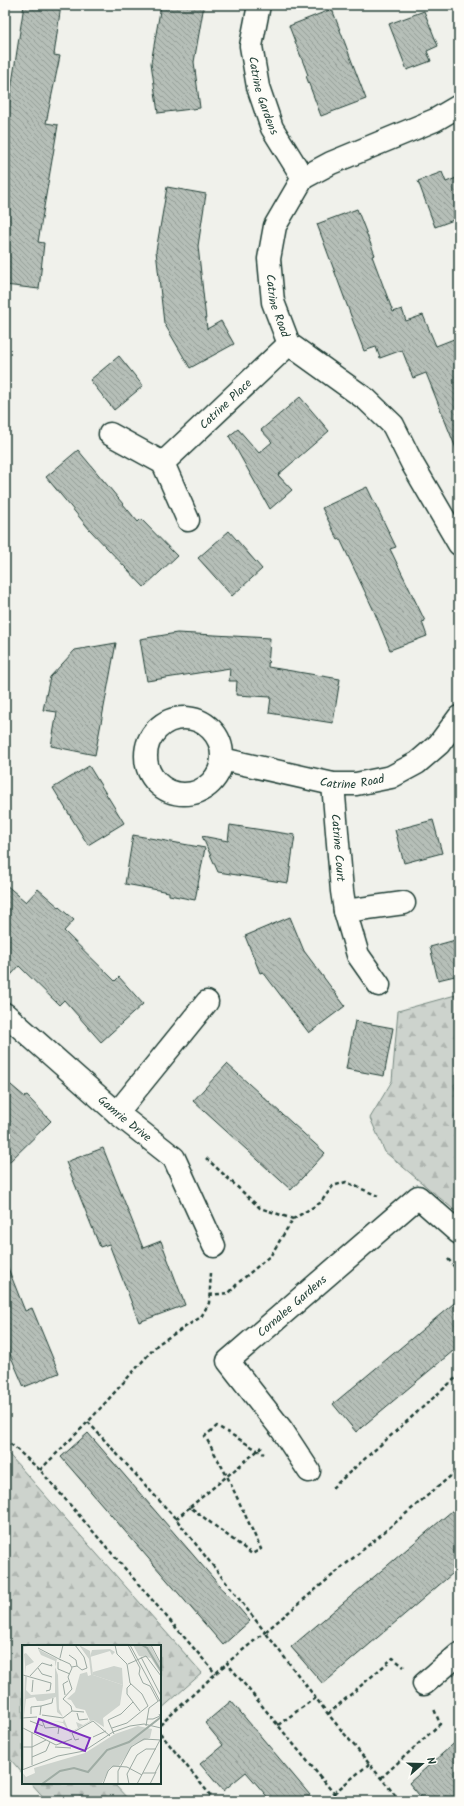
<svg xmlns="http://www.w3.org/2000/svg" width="464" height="1806" font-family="Kalam,sans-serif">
	<defs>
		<pattern id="forest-firs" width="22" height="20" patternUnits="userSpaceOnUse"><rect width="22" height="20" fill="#cdd3cd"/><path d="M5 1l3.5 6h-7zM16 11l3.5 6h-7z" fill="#b0b6b1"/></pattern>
		<pattern id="building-back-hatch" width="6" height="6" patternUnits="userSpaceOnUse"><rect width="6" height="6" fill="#b6bfb8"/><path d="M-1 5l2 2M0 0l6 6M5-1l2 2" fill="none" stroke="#939c96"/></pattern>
	</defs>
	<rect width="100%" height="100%" fill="#f0f1eb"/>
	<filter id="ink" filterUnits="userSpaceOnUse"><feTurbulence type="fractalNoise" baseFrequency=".025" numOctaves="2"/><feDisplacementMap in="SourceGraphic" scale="8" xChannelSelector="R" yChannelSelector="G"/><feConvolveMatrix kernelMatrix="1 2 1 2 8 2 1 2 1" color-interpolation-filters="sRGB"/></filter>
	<g filter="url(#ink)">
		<g fill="url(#forest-firs)" stroke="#768880">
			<path d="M459,994V1079L454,1085L459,1105V1214L385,1152L370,1118L392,1081L398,1011Z"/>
			<path d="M5,1450L202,1673L160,1710V1646H23V1774L5,1753Z"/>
			<path d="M31,1783H113L130,1801H47Z"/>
		</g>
		<g fill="url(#building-back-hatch)" stroke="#1f3d34">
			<path d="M24,5H61L54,55L60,56L46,123L58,125L38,242L44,243L39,289L5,285V129Z"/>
			<path d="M161,5H204L194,62L200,108L158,113L151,63Z"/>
			<path d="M332,9L366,99L321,116L306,76L308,75L289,26Z"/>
			<path d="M424,11L438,46L427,51L431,61L407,70L389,24Z"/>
			<path d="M442,172L446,182L459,177V218L435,227L418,181Z"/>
			<path d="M167,187L206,194L198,246L207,329L221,321L234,344L190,368L164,323L156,251Z"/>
			<path d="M357,209L375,255L372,256L393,312L402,309L406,321L423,315L436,346L459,337V451H457L426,373L413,378L402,350L380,358L376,347L364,351L317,224Z"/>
			<path d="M119,356L143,386L114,410L90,380Z"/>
			<path d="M300,397L329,431L278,475L292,490L270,509L229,436L238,429L259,453L272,442L261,430Z"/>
			<path d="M78,450L138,522L141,519L177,556L144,587L90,530L46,477Z"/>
			<path d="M367,487L396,547L390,549L425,621L422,622L427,636L390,650L374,611L340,539L338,540L322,508Z"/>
			<path d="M229,531L262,569L232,596L198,558Z"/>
			<path d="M177,633L270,638L268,667L340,679L333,723L269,713L271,697L236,695L237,681H229L230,668L147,681L140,639Z"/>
			<path d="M116,643L95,755L51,746L57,712L43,710L50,677L75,650Z"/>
			<path d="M89,766L124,823L88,845L53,788Z"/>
			<path d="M433,820L442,853L404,863L395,830Z"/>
			<path d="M230,825L295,835L288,883L218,872L202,836L228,841Z"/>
			<path d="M133,835L205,848L195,900L169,895V892L125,884Z"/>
			<path d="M5,884L26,902L38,889L74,920L64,931L115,981L119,977L143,1004L101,1042L64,1000L59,1005L19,966L5,982Z"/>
			<path d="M290,917L304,951L345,1006L309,1033L263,972L260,973L245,936Z"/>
			<path d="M459,939V975L438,980L430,947Z"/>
			<path d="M355,1021L393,1028L384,1076L346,1069Z"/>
			<path d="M227,1064L325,1153L291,1190L193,1101Z"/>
			<path d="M5,1080L25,1097L27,1096L51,1121L5,1166Z"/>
			<path d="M103,1148L143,1248L161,1241L185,1305L139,1322L109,1244L100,1247L66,1162Z"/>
			<path d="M6,1263L25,1311L32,1308L59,1373L24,1387L5,1343Z"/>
			<path d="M459,1299V1346L356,1432L333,1404Z"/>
			<path d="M88,1433L250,1621L223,1645L61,1457Z"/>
			<path d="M459,1505V1568L323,1684L291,1647Z"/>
			<path d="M231,1701L289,1770L315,1801H271L246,1772L223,1791L200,1764L223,1745L205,1723Z"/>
			<path d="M459,1739V1801H424L409,1783Z"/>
		</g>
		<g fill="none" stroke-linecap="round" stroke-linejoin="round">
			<defs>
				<g id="minor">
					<path id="s1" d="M259,5L251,46L258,87L272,128L303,178"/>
					<path id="s2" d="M459,106L435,120L331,163L303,178L275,226L269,259L273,302L289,344L367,400L393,425L413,465L459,544"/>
					<path d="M110,434L163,463L188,520"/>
					<path id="s3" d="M163,463L289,344"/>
					<circle cx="184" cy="756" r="38"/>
					<path id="s4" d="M222,759L333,784H356L391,777L417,763L439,744L459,717"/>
					<path id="s5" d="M333,784L342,891L345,911L358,955L379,985"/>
					<path d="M345,911L404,903"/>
					<path id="s6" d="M5,1014L117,1113L174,1158L214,1246"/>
					<path d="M117,1113L207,1002"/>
					<path id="s7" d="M309,1471L282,1430L228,1361L418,1197L459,1233"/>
					<path d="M424,1684L459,1654"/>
				</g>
			</defs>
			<use href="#minor" stroke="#1f3d34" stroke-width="25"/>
			<g stroke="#1f3d34" stroke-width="2.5" stroke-dasharray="4 3" stroke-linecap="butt">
				<path d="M206,1158L260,1208L293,1219"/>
				<path d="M448,1259L459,1272"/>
				<path d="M209,1295L229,1293L238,1283L271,1255L293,1219L320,1203L333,1186L346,1182L378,1196"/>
				<path d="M88,1422L176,1519L265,1632L227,1663L340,1801"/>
				<path d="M5,1439L40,1470L216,1674"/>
				<path d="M40,1470L88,1422L158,1344L201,1317L209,1303L211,1273"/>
				<path d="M332,1488L459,1375"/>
				<path d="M190,1507L262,1447"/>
				<path d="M176,1519L190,1507L252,1554L261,1549L227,1476L205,1436L217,1426L264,1454"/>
				<path d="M328,1714L393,1658L404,1667"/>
				<path d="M160,1725L227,1663"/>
				<path d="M278,1725L315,1698"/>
				<path d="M160,1733L215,1801"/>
				<path d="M381,1778L440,1724L434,1709"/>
				<path d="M334,1793L369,1764"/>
				<path d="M400,1801L328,1714L265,1632L459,1469"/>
			</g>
			<use href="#minor" stroke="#fdfcf7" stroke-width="22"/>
		</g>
	</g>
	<g text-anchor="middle" stroke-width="3" stroke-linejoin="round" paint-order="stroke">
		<g font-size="12" fill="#1f3d34" stroke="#fdfcf7">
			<text dy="4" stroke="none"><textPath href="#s1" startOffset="93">Catrine Gardens</textPath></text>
			<text dy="4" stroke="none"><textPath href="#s2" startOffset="309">Catrine Road</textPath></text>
			<text dy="4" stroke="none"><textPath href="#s3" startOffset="86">Catrine Place</textPath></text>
			<text dy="4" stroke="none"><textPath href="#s4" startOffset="133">Catrine Road</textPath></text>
			<text dy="4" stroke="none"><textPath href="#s5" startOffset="64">Catrine Court</textPath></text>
			<text dy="4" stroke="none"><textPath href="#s6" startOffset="159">Gamrie Drive</textPath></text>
			<text dy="4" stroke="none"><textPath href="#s7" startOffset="221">Cornalee Gardens</textPath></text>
		</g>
	</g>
	<g transform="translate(22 1645)">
		<rect width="139" height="139" fill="#f0f1eb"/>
		<path d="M88,4L93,7L90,10L88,6L68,12L70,5ZM92,21L100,23L101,40L71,30V27Z" fill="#cdd3cd"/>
		<path d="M57,0L68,6L71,30L101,40L98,60L81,73L82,82L71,75L48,88L41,78L31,76L41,77L42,74L47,86H50L56,83L54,77L61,80L68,76L63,65L54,63L49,55L45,54L53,47L58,29L65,27L66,31L69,30L67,14ZM16,4L35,14L33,22L36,30L37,64L41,72L35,67L34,52L21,56H15L13,52L4,54L2,71L3,31L5,32L4,45L9,50L33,48V16L19,10ZM4,8L12,17L4,21V29L2,9Z" fill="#cdd3cd"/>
		<path d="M111,0H128L139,20V29L129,13L117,11ZM116,81L130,84L128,93L111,100L97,121L88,123L80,138L0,139V127L4,132L13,128L12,123L63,108L93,89Z" fill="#cdd3cd"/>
		<path fill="none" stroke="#9faca4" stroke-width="2" d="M120,0L125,3L139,26M20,139L38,126L52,123L66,127L85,105L107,97L139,72"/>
		<path fill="none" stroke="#9ca9a2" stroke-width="1" d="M106,0L118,23L117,29L121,38L128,41L136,56M108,0L139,58M129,0L139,19M0,1L13,0M16,3L37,14M47,10L54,15L55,21M119,12L139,51M38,13L41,0M36,17V24L48,29M106,19L124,11L139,31M50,22L55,21L60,25L65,23L62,12L53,0M16,23L20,29L30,32M1,30L29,38L28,45L24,46M8,31L20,18L30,21L29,19M109,39L105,43V49L118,66M10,47L11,35M43,50L41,39L46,36M50,66L62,67M55,68L57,75L66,74M9,69V62L19,61M18,70L19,61L30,58L31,53M20,70L41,73L50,66L49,61L41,54L50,44L46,32L50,23L48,19L37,14L39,15M0,73L15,72M125,74H131L138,71L137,69M20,75L23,83L37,82L36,89M8,76L21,81M124,81L127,63L139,54M1,83L34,100L50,94M90,83L105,78L126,61L120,49L108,38L105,19L95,9L93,0M92,89L86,75L99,69L111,57M71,92L84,86M57,94L53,95L50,88L71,76L88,91M1,102H10L24,95M33,102L49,103M10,112L24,106L28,97M10,120V87M0,125L36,111L62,106L91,87L108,81L122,79L139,83M1,125V0M121,128H133L139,116M81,139L86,126L91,121L105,122L120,130M96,139V126L109,102L122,94L139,95M107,139L105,129L115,110L124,104H134M115,139L138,95M128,139L134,127"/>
		<path fill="#7b2cbf" fill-opacity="0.15" stroke="#7b2cbf" stroke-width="2" d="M17,74L68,93L63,106L13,87Z"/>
		<rect width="139" height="139" fill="none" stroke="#1f3d34" stroke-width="2"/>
	</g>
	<rect width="464" height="1806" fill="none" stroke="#fdfcf7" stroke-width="20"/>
	<rect x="10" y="10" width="444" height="1786" fill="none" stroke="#1f3d34" stroke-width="1.5" filter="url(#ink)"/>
	<g transform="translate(422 1764) rotate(70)" stroke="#fdfcf7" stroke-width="3" paint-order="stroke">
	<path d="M0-3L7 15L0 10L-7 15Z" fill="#1f3d34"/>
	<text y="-6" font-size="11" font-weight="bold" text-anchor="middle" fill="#1f3d34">N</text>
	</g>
</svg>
